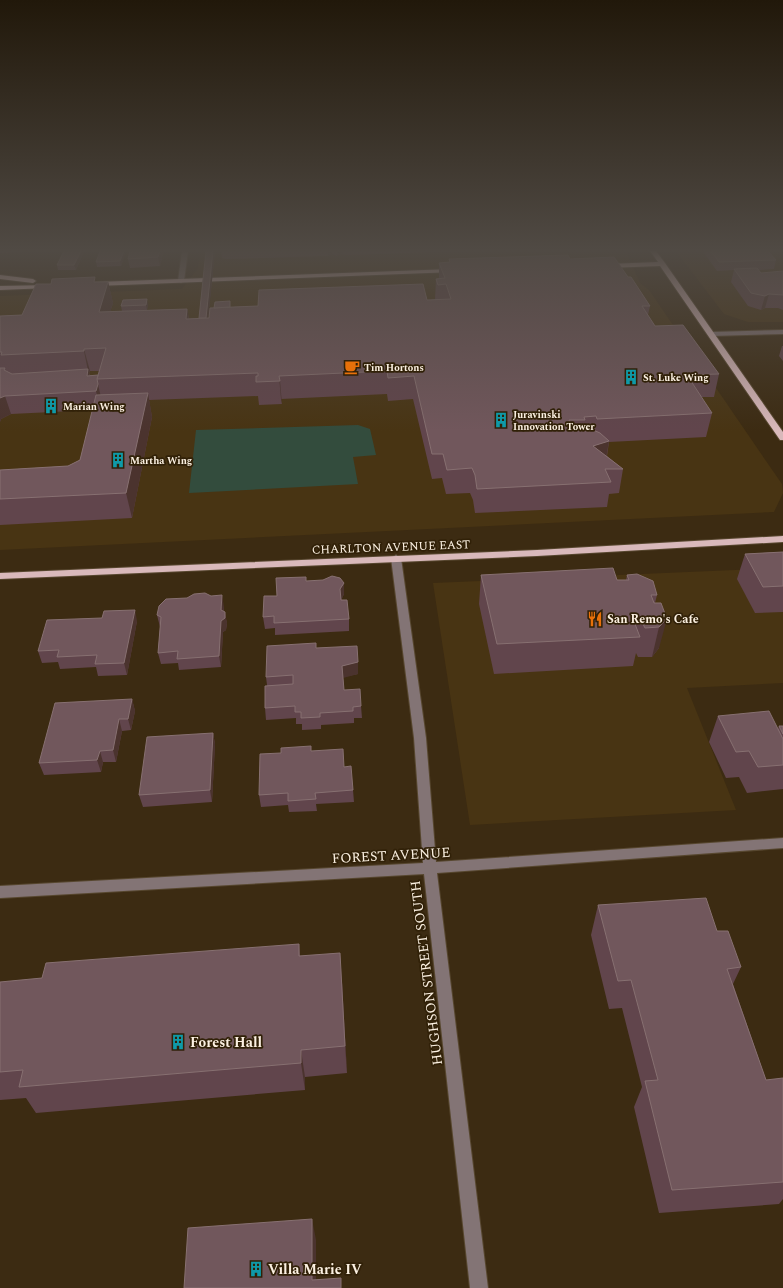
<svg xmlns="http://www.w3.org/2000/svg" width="783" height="1288" font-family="Spectral,serif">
	<rect width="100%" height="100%" fill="#3c2b12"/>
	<g fill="#483413">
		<path d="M200,251H626L640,283L649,290L766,461L782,484L783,493L774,512L0,550V296L182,289L198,268Z"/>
		<path d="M676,251H783V322H748L724,314Z"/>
		<path d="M783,568V683L687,688L736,810L470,825L433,583Z"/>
	</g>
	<path fill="#334c3d" d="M358,425L370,429L376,455L353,457L358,484L189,493L196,430Z"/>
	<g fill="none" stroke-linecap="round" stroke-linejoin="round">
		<defs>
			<g id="minor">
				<path d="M182,251H188L184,281L181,283L178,281Z"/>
				<path d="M783,330V334L711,336L708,334L711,332Z"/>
				<path d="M396,555L401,558L426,738L436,862L783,838V848L437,873L488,1288H470L424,874L0,898V886L423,863L414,738L391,558Z"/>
			</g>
			<g id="major">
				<path d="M650,251H656L665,263L783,432V440H780L660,266L608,268L605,266L608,264L658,262Z"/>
				<path d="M452,269L454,270V272L96,286L93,284L96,282Z"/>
				<path d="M0,275L33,279L36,281L33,283L0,279Z"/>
				<path d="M50,285V287L48,288L0,290V286Z"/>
				<path d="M783,536V542L537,556L0,579V573L537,550Z"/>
			</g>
		</defs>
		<use href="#minor" stroke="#57472f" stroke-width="2"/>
		<use href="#major" stroke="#57472f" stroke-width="2"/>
		<use href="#minor" fill="#837475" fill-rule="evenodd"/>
		<use href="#major" fill="#d9b9bb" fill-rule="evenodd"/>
	</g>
	<g fill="#61454c" fill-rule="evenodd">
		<path d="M0,251H23L22,252L0,253Z"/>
		<path d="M64,251H84L76,270H58L57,265Z"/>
		<path d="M100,251H125V254L121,266L97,267L96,262Z"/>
		<path d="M206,251H215L208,318L231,307L435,300L436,279L439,278V263L449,262V259H570L628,277L650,306L648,315L655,326L719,374L714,397H701L712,413L706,437L609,442L607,456L623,469L619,493L609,494L607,507L475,513L473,500L470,493L446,494L442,478L432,479L413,399L388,401L387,394L281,399L282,404L259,405L258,396L149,400L152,417L132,518L0,525V470L68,466L80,460L93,410L11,414L1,419L0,422V316L22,315L96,282H108L113,303L110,312L122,311L121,306L148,304L147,310L187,309L189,319L199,318ZM90,371H99L98,375H90L89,373Z"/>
		<path d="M221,251H468L346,255L342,254L337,256L332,254L328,256L227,259L222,258Z"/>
		<path d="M704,251H768L776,260L774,269L758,270L761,273L783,271V310L778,308H765L761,310L748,306L731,282L734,270L717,271L704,253Z"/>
		<path d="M163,253L160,266L130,268L128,259Z"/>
		<path d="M782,346H783V361L779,356Z"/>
		<path d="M783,552V612L755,613L737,579L745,554Z"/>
		<path d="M481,575L617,580H626L627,575L657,595L655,603H661L659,648L652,657H638L636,653L633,666L494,674L479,604Z"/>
		<path d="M306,581L344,583V594L341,600L349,619V631L275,635V628L265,629L263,617L277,596Z"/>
		<path d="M224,607V611L227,623L226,630L223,632L221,667L179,670L178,663L161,664L158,653L160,627L157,615Z"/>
		<path d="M137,621L127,675L98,676L96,667L60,669L58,662L42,663L38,651Z"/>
		<path d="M316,648L358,662V674L343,677L344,690L361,706L362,718H354V723L321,725V729L302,730V724H296V718L266,720L265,708L267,685L266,677Z"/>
		<path d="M132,699L135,711L131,730L122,731L116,762H103L101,772L44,775L39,763Z"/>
		<path d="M718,716L778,729L779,726H783V789L747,793L739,777L726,778L709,742Z"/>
		<path d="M213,733L215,744L212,802L143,807L139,795Z"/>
		<path d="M311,751L344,767L353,790L354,802L316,804L317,811L289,812L288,805L261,807L259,795Z"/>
		<path d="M598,905L717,931L741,967L733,984L766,1080L783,1079V1199L779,1204L659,1213L634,1107L642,1087L622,1008L609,1009L591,935Z"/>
		<path d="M299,944L300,956L342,982L347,1073L305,1077V1090L36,1113L26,1098L0,1100V984L42,978Z"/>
	</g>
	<g fill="#4b332e">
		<path d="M81,251H84L76,270L74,265Z"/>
		<path d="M124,251H125V254L121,266L120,261Z"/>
		<path d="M160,251H163V253L160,266L158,257Z"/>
		<path d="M213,251H215L206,340L205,330Z"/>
		<path d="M328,251H332V254L328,256Z"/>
		<path d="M337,251H342V254L337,256Z"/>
		<path d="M108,282L113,303L103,334L99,312Z"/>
		<path d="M769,294L765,308L761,310L765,296Z"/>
		<path d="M147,299L148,304L147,310L146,305Z"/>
		<path d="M187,309L191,331L186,319Z"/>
		<path d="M84,349L90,371L89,373L93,388L87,376L88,371L84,351Z"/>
		<path d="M279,376L281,399L282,404L280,381Z"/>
		<path d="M98,384L102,402L100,410L96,391Z"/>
		<path d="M148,393L152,417L132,518L126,493Z"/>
		<path d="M5,396L11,414L1,419L0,422V398Z"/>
		<path d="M609,441L605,465L593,446Z"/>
		<path d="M344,583V594L341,601L340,589Z"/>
		<path d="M222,595L224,607L223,619L225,612L227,623L226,630L223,632L221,667L219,656Z"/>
		<path d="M135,610L137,621L127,675L124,663Z"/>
		<path d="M667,619L659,648L652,657L659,627Z"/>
		<path d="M358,662V674L343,678L342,666Z"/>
		<path d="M132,699L135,711L131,730L128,719Z"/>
		<path d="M119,719L122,731L116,762L113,750Z"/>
		<path d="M213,733L215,744L212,802L210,790Z"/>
		<path d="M100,751L103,762L101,772L97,760Z"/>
		<path d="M340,953L342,982L347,1073L345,1046Z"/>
		<path d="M301,1050L305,1077V1090L301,1063Z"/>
		<path d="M312,1219L316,1240V1288L312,1280Z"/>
	</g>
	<g fill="#71575c" stroke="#877071">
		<path d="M64,251H81L74,265H57Z"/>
		<path d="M100,251H124L120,261L96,262Z"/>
		<path d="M130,251H160L158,257L128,259Z"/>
		<path d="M206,251H213L206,318H199Z"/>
		<path d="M711,251H768L776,260L719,262Z"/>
		<path d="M568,255L570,259L614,257L628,277H631L650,306H642L655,326L683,325L719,374L687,375L712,413L597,419L596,416L584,417L585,420H569L572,428L591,429L600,433L609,441L593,446L623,469H605L611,482L477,489L475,475L472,468L447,470L443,454H432L414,376L388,378L387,371L279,376L280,381L256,382V376H258V373L97,379L106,348L84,349V351L1,355L2,352H0V316L22,315L36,284H51L52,279L95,277L94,282H108L99,312L187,309L186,319L209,318L210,308L258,306L259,290L423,284L427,300L451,299L446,284L438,285L436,279L445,278L439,263L450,262L449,259Z"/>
		<path d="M757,268L761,273L783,271V295L769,294L765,296L751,293L734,269Z"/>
		<path d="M147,299L146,305L121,306L123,300Z"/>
		<path d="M230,301V307L214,308L215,302Z"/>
		<path d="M0,368H5L4,370L12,374L88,369L87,376L98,375L97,379L98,384L96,391L5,396L0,398Z"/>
		<path d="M148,393L126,493L0,499V470L68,466L80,460L96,395Z"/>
		<path d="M783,552V586L763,587L745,554Z"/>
		<path d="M613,568L617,580H629L627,575L637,574L653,581L657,595H651L654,603H661L667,619L659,627L645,628L643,624H635L640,637L497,644L481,575Z"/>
		<path d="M332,576L340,578L344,583L340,589L341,600H347L349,619L274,623V616L263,617L264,596H277L276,578L306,577V581L323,580Z"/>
		<path d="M205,593L211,596L222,595L221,610L225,612V618L221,621L219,656L177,659L178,651L158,653L161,617L157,615L159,606L166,599L187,598L194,594Z"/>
		<path d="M135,610L124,663L95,664L97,655L57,657L59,650L38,651L47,620L102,618L104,611Z"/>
		<path d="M316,643V648L357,646L358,662L342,666L344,690L360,689L361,706L353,707V711L320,713V717L301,718V712H295V706L265,708V686L293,684V675L266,677L267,646Z"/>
		<path d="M132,699L128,719H119L113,750L100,751L97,760L39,763L55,703Z"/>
		<path d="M769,711L783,739V765L758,767L749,751L736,752L718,716Z"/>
		<path d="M779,726H783V734Z"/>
		<path d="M213,733L210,790L139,795L147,737Z"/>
		<path d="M311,746V751L343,749L344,767L351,766L353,790L315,793L316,799L288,801V793L259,795L260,754L281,753V748Z"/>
		<path d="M706,898L717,931H728L741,967L727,969L766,1080L783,1078V1182L672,1190L645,1081L658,1080L631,980L618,981L598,905Z"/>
		<path d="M299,944V956L340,953L345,1046L301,1050V1063L19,1087L23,1070L0,1072V982L42,978L46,963Z"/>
		<path d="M312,1219V1280L341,1278V1288H184L188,1228Z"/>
	</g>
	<linearGradient id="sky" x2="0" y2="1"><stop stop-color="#21180a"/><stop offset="0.58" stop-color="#504a44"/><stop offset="1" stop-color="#504a44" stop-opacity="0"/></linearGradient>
	<rect width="783" height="431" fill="url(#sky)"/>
	<defs>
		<symbol id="cafe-bare" viewBox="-9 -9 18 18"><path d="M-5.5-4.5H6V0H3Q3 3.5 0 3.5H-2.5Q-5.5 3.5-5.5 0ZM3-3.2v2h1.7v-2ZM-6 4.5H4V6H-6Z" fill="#e8710a" stroke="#312108" stroke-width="2.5" paint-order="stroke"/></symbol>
		<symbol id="building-bare" viewBox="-9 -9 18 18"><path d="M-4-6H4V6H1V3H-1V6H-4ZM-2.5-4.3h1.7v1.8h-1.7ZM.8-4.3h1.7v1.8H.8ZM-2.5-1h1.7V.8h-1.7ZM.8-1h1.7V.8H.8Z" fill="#0f9aa8" stroke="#312108" stroke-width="2.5" paint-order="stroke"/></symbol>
		<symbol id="restaurant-bare" viewBox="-9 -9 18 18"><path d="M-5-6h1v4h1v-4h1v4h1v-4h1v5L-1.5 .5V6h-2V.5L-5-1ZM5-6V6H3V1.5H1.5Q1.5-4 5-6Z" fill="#e8710a" stroke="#312108" stroke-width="2.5" paint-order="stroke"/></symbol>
	</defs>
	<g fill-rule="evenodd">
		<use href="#cafe-bare" x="341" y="356" width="22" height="22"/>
		<use href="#building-bare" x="620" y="366" width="22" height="22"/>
		<use href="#building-bare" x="40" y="395" width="22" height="22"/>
		<use href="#building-bare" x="490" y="409" width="22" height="22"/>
		<use href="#building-bare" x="107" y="449" width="22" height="22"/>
		<use href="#restaurant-bare" x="584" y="608" width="22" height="22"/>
		<use href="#building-bare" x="167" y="1031" width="22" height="22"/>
		<use href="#building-bare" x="245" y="1258" width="22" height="22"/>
	</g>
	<g text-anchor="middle" stroke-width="3.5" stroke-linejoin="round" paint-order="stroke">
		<g font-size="10" font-weight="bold" fill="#fcf1e2" stroke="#312108" text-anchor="start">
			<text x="364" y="371">Tim Hortons</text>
			<text x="643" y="381">St. Luke Wing</text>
			<text x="63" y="410">Marian Wing</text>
			<text x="513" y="418">Juravinski<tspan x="513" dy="12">Innovation Tower</tspan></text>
			<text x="130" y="464">Martha Wing</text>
		</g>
		<g font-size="12" fill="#fcf1e2" stroke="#312108">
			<text transform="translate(391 547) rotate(-2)" y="4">CHARLTON AVENUE EAST</text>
		</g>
		<g font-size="12" font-weight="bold" fill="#fcf1e2" stroke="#312108" text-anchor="start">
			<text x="607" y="623">San Remo's Cafe</text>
		</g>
		<g font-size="14" fill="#fcf1e2" stroke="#312108">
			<text transform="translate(391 855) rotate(-3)" y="5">FOREST AVENUE</text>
			<text transform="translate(426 973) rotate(-97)" y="5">HUGHSON STREET SOUTH</text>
		</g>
		<g font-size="14" font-weight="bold" fill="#fcf1e2" stroke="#312108" text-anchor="start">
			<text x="190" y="1047">Forest Hall</text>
			<text x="268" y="1274">Villa Marie IV</text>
		</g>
	</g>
</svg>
